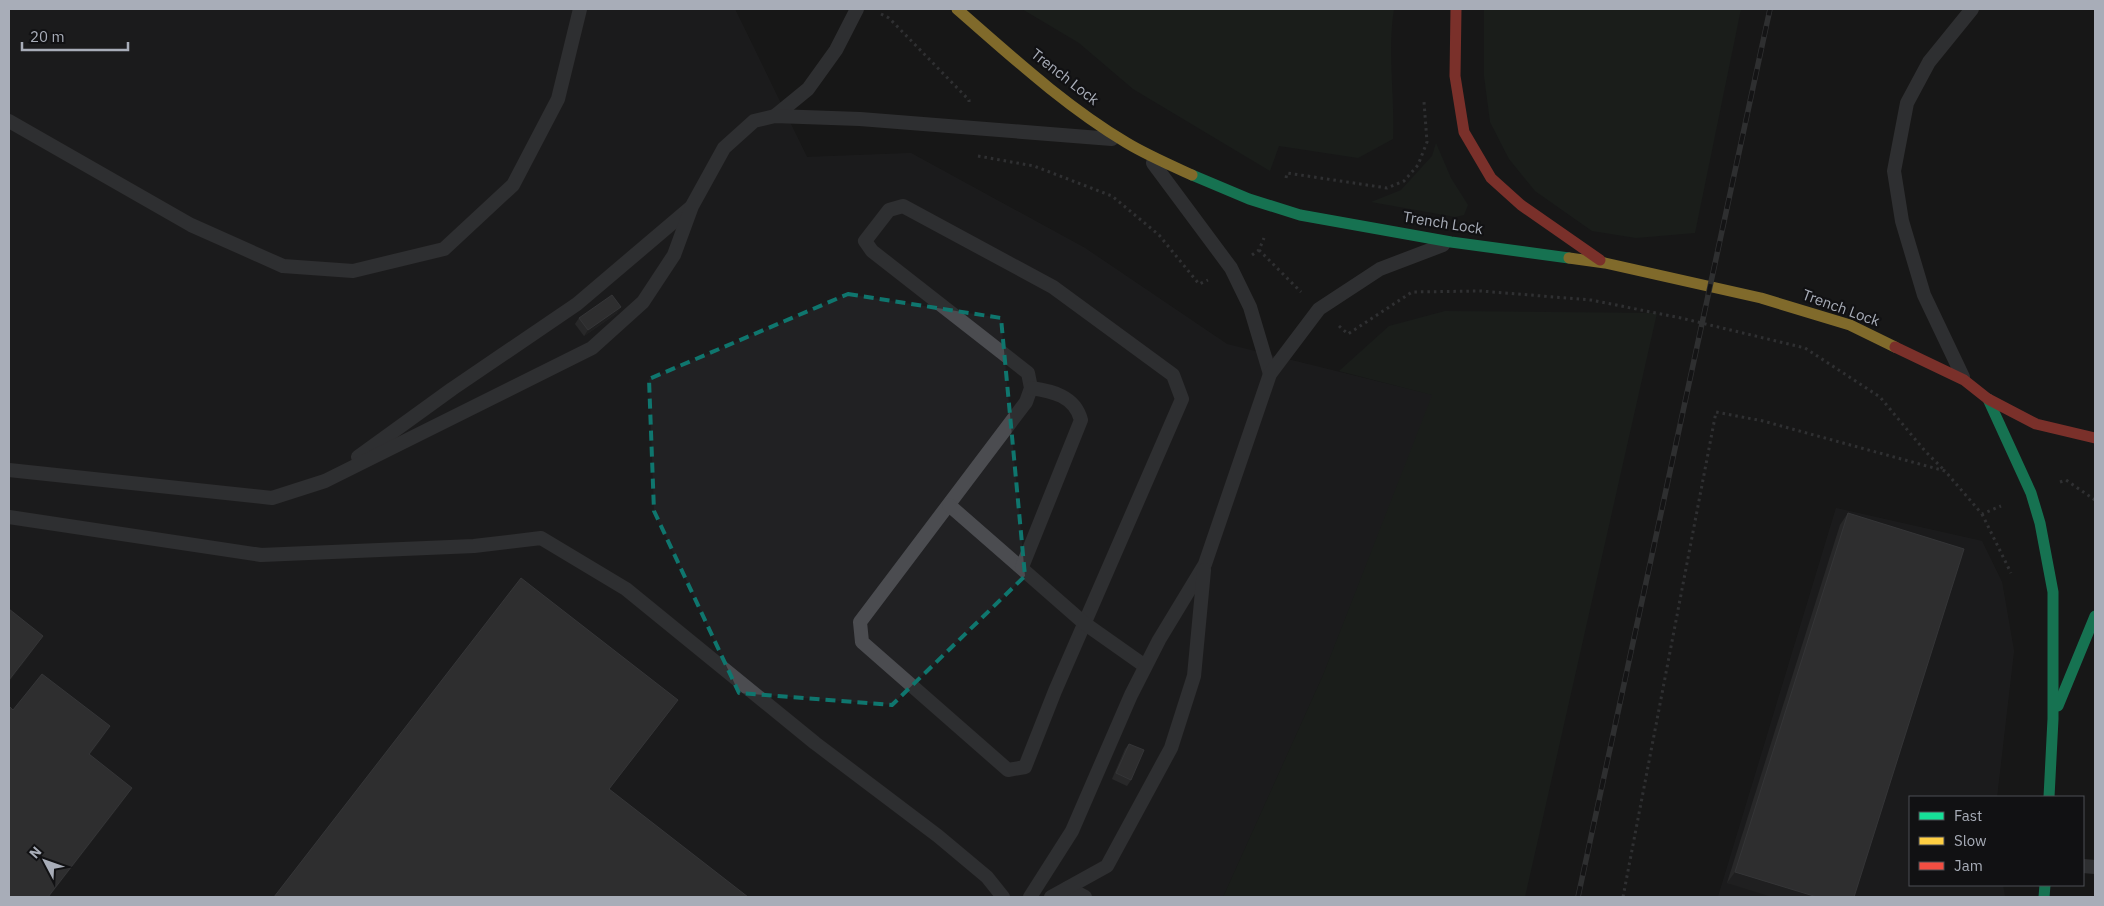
<svg xmlns="http://www.w3.org/2000/svg" width="2104" height="906" font-family="'IBM Plex Sans',sans-serif">
	<rect width="100%" height="100%" fill="#171717"/>
	<g fill="#212123">
		<path d="M9,9H735L807,157L911,153L1085,248L1227,344L1433,395L1323,675L1223,897H9Z"/>
		<path d="M1836,508L1982,541L2002,582L2014,651L1997,797H1910V885H2003L2005,897H1718Z"/>
	</g>
	<g fill="#1d241e">
		<path d="M1022,9H1394C1387,52 1395,96 1393,139L1358,158L1279,146L1270,171L1133,89L1079,43Z"/>
		<path d="M1484,9H1741L1695,233L1636,238L1592,231L1535,191L1509,159L1490,122L1484,76Z"/>
		<path d="M1436,143L1451,178L1468,205L1464,215L1455,217L1371,202L1401,190L1432,156Z"/>
		<path d="M1445,311L1657,313L1525,897H1223L1323,675L1432,395L1339,371L1389,326Z"/>
	</g>
	<g fill="none" stroke-linecap="round" stroke-linejoin="round">
		<g stroke="#4d4e52" stroke-width="3" stroke-dasharray="2.5 4" stroke-linecap="butt">
			<path d="M881,14L889,18L969,100V102"/>
			<path d="M978,156L1034,166L1112,196L1159,235L1199,284L1208,280"/>
			<path d="M1286,178L1287,173L1387,188L1404,181L1418,165L1427,142L1424,102"/>
			<path d="M1259,250L1301,292"/>
			<path d="M1252,255L1259,250L1264,238"/>
			<path d="M1339,326L1348,334L1412,292L1481,291L1591,300L1681,318L1805,348L1880,397L1925,451L1944,470"/>
			<path d="M2060,482L2066,480L2095,500"/>
			<path d="M1982,514L2011,573"/>
			<path d="M1623,897L1716,412L1763,421L1945,471L1982,514L2001,506"/>
		</g>
		<g stroke="#4b4c50" stroke-width="14">
			<path d="M775,116L808,89L836,50L857,9"/>
			<path d="M9,121L191,225L283,266L353,271L444,249L513,185L558,99L580,9"/>
			<path d="M1153,163L1231,268L1250,307L1270,374"/>
			<path d="M903,206L1053,287L1173,375L1182,399L1055,691L1025,767L1008,770L862,642L860,622L1026,402L1031,388L1028,373L872,251L865,241L889,210Z"/>
			<path d="M1963,377L1924,295L1902,221L1894,171L1907,103L1929,62L1972,9"/>
			<path d="M358,457L452,389L577,304L690,208"/>
			<path d="M9,470L272,498L325,481L592,348L643,302L674,255L692,206L724,148L754,121L775,116L860,119L1112,139"/>
			<path d="M949,505L1084,623L1145,666"/>
			<path d="M9,517L261,555L474,546L541,538L626,589L815,743L938,836L987,877L1003,897"/>
			<path d="M1022,567L1081,420C1075,396 1052,391 1031,388"/>
			<path d="M2083,866L2095,867"/>
			<path d="M1068,888L1085,897"/>
			<path d="M1030,897L1072,831L1131,695L1159,640L1205,564L1270,374L1319,309L1380,269L1443,245"/>
			<path d="M1051,897L1107,866L1171,748L1194,676L1204,570"/>
		</g>
		<g stroke="#16e098" stroke-width="11">
			<path d="M1192,175L1249,199L1300,215L1451,242L1569,258"/>
			<path d="M1988,399L2031,493L2040,523L2053,592V719L2049,797"/>
			<path d="M2058,706L2095,616"/>
			<path d="M2044,897L2045,885"/>
		</g>
		<g stroke="#ffcf43" stroke-width="11">
			<path d="M957,9C1011,56 1065,106 1127,143C1147,155 1170,165 1192,175"/>
			<path d="M1569,258L1605,263L1761,298L1850,325L1895,347"/>
		</g>
		<g stroke="#f24e42" stroke-width="11">
			<path d="M1456,9L1455,76L1464,132L1491,178L1521,205L1600,260"/>
			<path d="M1895,347L1964,380L1988,399L2036,424L2095,438"/>
		</g>
		<defs>
			<path id="rail" d="M1578,897L1770,9"/>
		</defs>
		<use href="#rail" stroke="#4b4c4f" stroke-width="5.5"/>
		<use href="#rail" stroke="#111113" stroke-width="4" stroke-dasharray="11" stroke-linecap="butt"/>
	</g>
	<g fill="#3d3d3f">
		<path d="M617,313L584,336L575,324L579,318Z"/>
		<path d="M1848,513L1854,897L1727,883L1840,525Z"/>
		<path d="M1129,744L1131,780L1127,786L1112,779L1125,749Z"/>
	</g>
	<g fill="#29292a">
		<path d="M621,307L617,313L584,336L588,330Z"/>
		<path d="M43,636L32,652L9,682V680Z"/>
		<path d="M678,700L666,716L597,805L609,789Z"/>
		<path d="M110,726L99,743L77,771L89,754Z"/>
		<path d="M132,788L121,804L49,897H48Z"/>
		<path d="M1735,872L1817,897H1772L1727,883Z"/>
	</g>
	<g fill="#49494c" stroke="#58595d">
		<path d="M612,295L621,307L588,330L579,318Z"/>
		<path d="M1848,513L1964,549L1854,897H1817L1735,872Z"/>
		<path d="M521,578L678,700L609,789L748,897H274Z"/>
		<path d="M9,609L43,636L9,680Z"/>
		<path d="M42,674L110,726L89,754L132,788L48,897H9V706L13,710Z"/>
		<path d="M1129,744L1144,750L1131,780L1116,773Z"/>
	</g>
	<path d="M0 0H2104V906H0ZM848,294L1001,318L1025,576L892,705L739,693L654,511L649,379Z" fill="#171717" fill-opacity=".55" fill-rule="evenodd"/>
	<path fill="none" stroke="#0f766e" stroke-width="4" stroke-dasharray="10 6" stroke-linejoin="round" d="M848,294L1001,318L1025,576L892,705L739,693L654,511L649,379Z"/>
	<g text-anchor="middle" stroke-width="4.5" stroke-linejoin="round" paint-order="stroke">
		<g font-size="15" fill="#a8adb8" stroke="#111113">
			<text transform="translate(1065 77) rotate(38)" y="5">Trench Lock</text>
			<text transform="translate(1443 223) rotate(9)" y="5">Trench Lock</text>
			<text transform="translate(1841 308) rotate(20)" y="5">Trench Lock</text>
		</g>
	</g>
	<rect width="2104" height="906" fill="none" stroke="#a8adb8" stroke-width="20"/>
	<rect x="1909" y="796" width="175" height="90" fill="#111113" stroke="#4d4f55"/>
	<rect x="1919" y="812" width="25" height="8" fill="#16e098" stroke="#4d4f55"/>
	<text x="1954" y="821" font-size="15" fill="#a8adb8">Fast</text>
	<rect x="1919" y="837" width="25" height="8" fill="#ffcf43" stroke="#4d4f55"/>
	<text x="1954" y="846" font-size="15" fill="#a8adb8">Slow</text>
	<rect x="1919" y="862" width="25" height="8" fill="#f24e42" stroke="#4d4f55"/>
	<text x="1954" y="871" font-size="15" fill="#a8adb8">Jam</text>
	<g transform="translate(45 861) rotate(311)" stroke="#111113" stroke-width="4" paint-order="stroke">
	<path d="M0-4L9 19L0 12L-9 19Z" fill="#a8adb8"/>
	<text y="-8" font-size="14" font-weight="bold" text-anchor="middle" fill="#a8adb8">N</text>
	</g>
	<path d="M22 42v8h106v-8" fill="none" stroke="#a8adb8" stroke-width="2.5"/>
	<text x="30" y="42" font-size="15" fill="#a8adb8" stroke="#111113" stroke-width="4" paint-order="stroke">20 m</text>
</svg>
